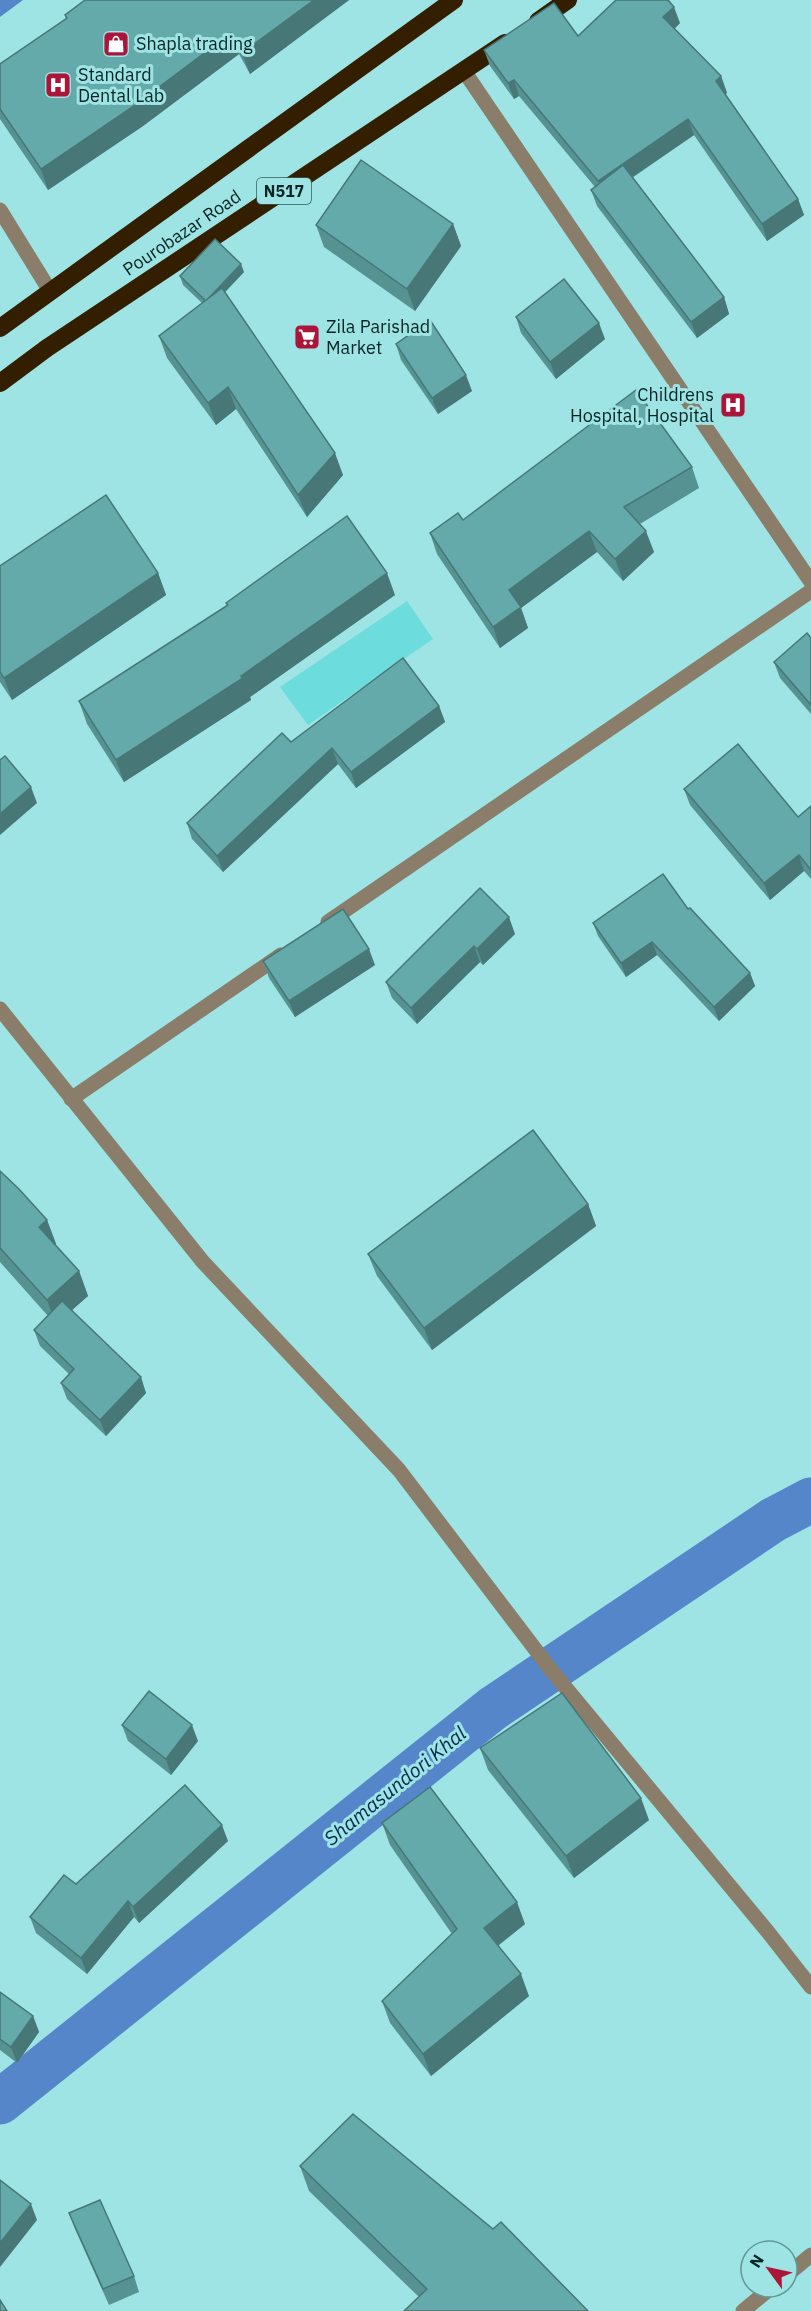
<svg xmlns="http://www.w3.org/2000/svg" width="811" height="2311" font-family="'IBM Plex Sans',sans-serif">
	<rect width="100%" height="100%" fill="#9ee4e4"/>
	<path fill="#6ddcdd" d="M407,601L433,639L308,725L280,687Z"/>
	<path fill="#5486c9" d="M0,0H23L0,17Z"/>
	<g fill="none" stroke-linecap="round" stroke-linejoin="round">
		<path stroke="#5486c9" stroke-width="45" d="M0,2102L492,1709L773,1520L811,1500"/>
		<g stroke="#8a7d6a" stroke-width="15">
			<path d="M464,71L811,582"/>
			<path d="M0,210L50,291"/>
			<path d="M328,922L811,591"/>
			<path d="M0,1009L203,1262L399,1470L551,1670L768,1932L811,1987"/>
			<path d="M71,1099L281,955"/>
			<path d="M787,2275L811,2255"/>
			<path d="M743,2311L772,2287"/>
		</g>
		<g stroke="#331f00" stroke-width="18">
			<path d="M538,21L568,0"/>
			<path d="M0,328L454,0"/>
			<path d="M0,383L47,348L505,43"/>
		</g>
	</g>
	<g fill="#579292">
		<path d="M349,0L250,74L239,54L143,126L48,190L0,119V64L66,19L65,15Z"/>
		<path d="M680,23L674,29L721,76L727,93L725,94L798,199L804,215L767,241L694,135L632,178L724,297L729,314L697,338L597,206L591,190L595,187L519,96L514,99L490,66L484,50Z"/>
		<path d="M453,224L461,246L415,311L324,247L316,225Z"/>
		<path d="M244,272L225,292L343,475L307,517L236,409L216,425L167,358L159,336L202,303L183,285L180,276Z"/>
		<path d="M516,317L605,339L556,379L521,333Z"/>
		<path d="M396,344L472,391L438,414L401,360Z"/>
		<path d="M692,467L699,488L640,524L654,552L623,581L597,552L521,608L528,628L500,648L437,554L430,533L463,520Z"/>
		<path d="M0,566L158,573L166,595L12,700L0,682Z"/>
		<path d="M395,595L250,697L251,700L124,782L87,724L79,701L227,606L226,603Z"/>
		<path d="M811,638V714L780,678L774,662Z"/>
		<path d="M439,706L445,722L356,788L338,764L223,872L192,839L187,823L291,742Z"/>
		<path d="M684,789L798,817L811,806V879L804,871L770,900L690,805Z"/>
		<path d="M480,888L515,934L483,965L480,962L417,1024L392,998L386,982Z"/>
		<path d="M688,909L750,973L755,986L719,1021L657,955L626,977L598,936L593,923Z"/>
		<path d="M263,961L375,965L295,1017L269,978Z"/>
		<path d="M0,1171L47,1220L56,1244L55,1245L79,1271L88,1296L72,1310L146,1393L106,1436L67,1399L61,1383L69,1374L40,1346L34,1330L48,1316L0,1262Z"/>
		<path d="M588,1204L596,1226L432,1350L377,1276L368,1254Z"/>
		<path d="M122,1725L198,1741L171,1775L128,1741Z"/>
		<path d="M480,1748L649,1820L574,1878L488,1770Z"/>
		<path d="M382,1823L525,1924L498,1946L529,1996L431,2076L390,2023L382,2001L452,1934L390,1845Z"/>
		<path d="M228,1841L139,1923L134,1917L87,1974L36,1933L30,1917L76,1884Z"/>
		<path d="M0,1992L33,2016L39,2032L17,2063L0,2050Z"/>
		<path d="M300,2166L588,2311L419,2297L309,2191Z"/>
		<path d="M69,2213L134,2276L139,2292L109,2305L75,2229Z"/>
	</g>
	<g fill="#477777">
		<path d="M314,0H349L250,74L242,53Z"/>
		<path d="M674,7L680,23L669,34L663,17Z"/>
		<path d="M231,33L239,54L143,126L48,190L41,169Z"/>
		<path d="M721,76L727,93L722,97L716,81Z"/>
		<path d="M514,80L519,96L514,99L508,83Z"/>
		<path d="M688,119L694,135L603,197L598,181Z"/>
		<path d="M798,199L804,215L767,241L762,224Z"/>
		<path d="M453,224L461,246L415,311L407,289Z"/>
		<path d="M241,264L244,272L209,309L206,301Z"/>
		<path d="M724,297L729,314L697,338L691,322Z"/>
		<path d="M599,323L605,339L556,379L550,362Z"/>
		<path d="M466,375L472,391L438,414L432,398Z"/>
		<path d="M228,387L236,409L216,425L208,403Z"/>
		<path d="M335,453L343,475L307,517L298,495Z"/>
		<path d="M589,531L597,552L521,608L528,628L500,648L493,627L509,590Z"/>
		<path d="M646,531L654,552L623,581L615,559Z"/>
		<path d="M158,573L166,595L12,700L4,678Z"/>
		<path d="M387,573L395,595L250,697L251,700L124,782L116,760L241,676Z"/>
		<path d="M439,706L445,722L356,788L351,772Z"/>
		<path d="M332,748L338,764L223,872L217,856Z"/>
		<path d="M31,787L37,803L0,835V814Z"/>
		<path d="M799,855L804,871L770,900L764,883Z"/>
		<path d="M509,917L515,934L483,965L477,949Z"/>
		<path d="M652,942L657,955L626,977L621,963Z"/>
		<path d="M474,946L480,962L417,1024L411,1008Z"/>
		<path d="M369,949L375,965L295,1017L289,1001Z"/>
		<path d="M750,973L755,986L719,1021L714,1007Z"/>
		<path d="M588,1204L596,1226L432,1350L424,1328Z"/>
		<path d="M47,1220L56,1244L48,1251L39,1227Z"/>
		<path d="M79,1271L88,1296L56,1324L47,1300Z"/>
		<path d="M141,1377L146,1393L106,1436L100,1420Z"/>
		<path d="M192,1725L198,1741L171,1775L166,1759Z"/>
		<path d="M641,1798L649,1820L574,1878L566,1856Z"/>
		<path d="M222,1825L228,1841L139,1923L133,1907Z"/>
		<path d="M128,1901L134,1917L87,1974L81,1958Z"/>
		<path d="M517,1902L525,1924L492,1950L484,1928Z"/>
		<path d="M521,1974L529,1996L431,2076L423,2054Z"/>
		<path d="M33,2016L39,2032L17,2063L11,2047Z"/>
		<path d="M31,2204L37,2220L0,2267V2243Z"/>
	</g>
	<g fill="#65aaaa" stroke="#477777" stroke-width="1.5">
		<path d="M85,0H314L242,53L231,33L135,105L41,169L0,109V64L67,18L65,15Z"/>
		<path d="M616,0H668L674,7L663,17L721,76L716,81L798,199L762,224L688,119L598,181L514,80L508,83L484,50L554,3L578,36Z"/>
		<path d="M361,160L453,224L407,289L316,225Z"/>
		<path d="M623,165L724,297L691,322L591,190Z"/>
		<path d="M215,239L241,264L206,301L180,276Z"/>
		<path d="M564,279L599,323L550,362L516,317Z"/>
		<path d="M222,288L335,453L298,495L228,387L208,403L159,336Z"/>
		<path d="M430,320L466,375L432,398L396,344Z"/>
		<path d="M636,390L692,467L624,507L646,531L615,559L589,531L509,590L521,607L493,627L430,533L458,513L463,520Z"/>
		<path d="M106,495L158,573L4,678L0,672V566Z"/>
		<path d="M347,516L387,573L241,676L243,678L116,760L79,701L228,605L226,603Z"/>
		<path d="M807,633L811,638V705L774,662Z"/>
		<path d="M403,658L439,706L351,772L332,748L217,856L187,823L282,733L291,742Z"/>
		<path d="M738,744L798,817L811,806V870L799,855L764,883L684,789Z"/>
		<path d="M5,756L31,787L0,814V760Z"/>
		<path d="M663,874L688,909L690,908L750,973L714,1007L652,942L621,963L593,923Z"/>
		<path d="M480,888L509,917L477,949L474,946L411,1008L386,982Z"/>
		<path d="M343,909L369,949L289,1001L263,961Z"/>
		<path d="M533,1130L588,1204L424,1328L368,1254Z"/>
		<path d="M0,1171L19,1189L47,1220L39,1227L79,1271L47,1300L0,1248Z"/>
		<path d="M62,1301L141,1377L100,1420L61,1383L74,1369L34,1330Z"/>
		<path d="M149,1691L192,1725L166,1759L122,1725Z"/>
		<path d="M562,1693L641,1798L566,1856L480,1748Z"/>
		<path d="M185,1785L222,1825L133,1907L128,1901L81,1958L30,1917L64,1875L76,1884Z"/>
		<path d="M430,1787L517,1902L484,1928L521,1974L423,2054L382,2001L457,1929L382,1823Z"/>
		<path d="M0,1992L33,2016L11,2047L0,2039Z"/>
		<path d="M353,2114L493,2229L501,2222L588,2311H404L427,2289L300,2166Z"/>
		<path d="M0,2180L31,2204L0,2243Z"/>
		<path d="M100,2200L134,2276L103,2289L69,2213Z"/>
		<path d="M0,2300L7,2311H0Z"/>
	</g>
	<defs>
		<symbol id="shop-square" viewBox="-11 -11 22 22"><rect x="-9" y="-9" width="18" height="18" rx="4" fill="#ab1539" stroke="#9ee4e4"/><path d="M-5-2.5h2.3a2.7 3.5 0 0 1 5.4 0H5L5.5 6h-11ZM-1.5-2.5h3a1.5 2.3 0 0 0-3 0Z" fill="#fff"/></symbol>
		<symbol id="hospital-square" viewBox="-11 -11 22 22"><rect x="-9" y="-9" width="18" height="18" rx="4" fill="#ab1539" stroke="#9ee4e4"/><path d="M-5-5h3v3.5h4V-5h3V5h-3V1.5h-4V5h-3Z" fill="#fff"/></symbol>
		<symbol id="supermarket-square" viewBox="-11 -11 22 22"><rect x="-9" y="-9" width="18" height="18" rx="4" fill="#ab1539" stroke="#9ee4e4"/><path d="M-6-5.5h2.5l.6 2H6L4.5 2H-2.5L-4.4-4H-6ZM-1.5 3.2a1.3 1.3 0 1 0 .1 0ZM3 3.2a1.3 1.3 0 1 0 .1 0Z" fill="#fff"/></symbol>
	</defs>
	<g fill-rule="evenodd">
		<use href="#shop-square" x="101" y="29" width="30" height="30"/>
		<use href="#hospital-square" x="43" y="70" width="30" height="30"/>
		<use href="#supermarket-square" x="292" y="322" width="30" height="30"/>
		<use href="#hospital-square" x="718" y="390" width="30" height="30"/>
	</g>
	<g text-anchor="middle" stroke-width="6" stroke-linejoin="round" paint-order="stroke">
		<rect fill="#9ee4e4" stroke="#345e5e" stroke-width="1.5" x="257" y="178" width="54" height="26" rx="4.5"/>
		<g font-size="16" font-weight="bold" fill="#062424">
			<text x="284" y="197">N517</text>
		</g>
		<g font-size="18" fill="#062424" stroke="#9ee4e4" text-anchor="start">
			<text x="136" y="50">Shapla trading</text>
			<text x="78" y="81">Standard<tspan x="78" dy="21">Dental Lab</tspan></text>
			<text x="326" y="333">Zila Parishad<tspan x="326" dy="21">Market</tspan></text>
			<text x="714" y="401" text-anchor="end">Childrens<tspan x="714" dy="21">Hospital, Hospital</tspan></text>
		</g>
		<g font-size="18" fill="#062424" stroke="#9ee4e4">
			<text transform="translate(182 233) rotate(-34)" y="6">Pourobazar Road</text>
		</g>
		<g font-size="20" font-style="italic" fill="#052853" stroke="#9ee4e4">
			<text transform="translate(395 1786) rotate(-39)" y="7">Shamasundori Khal</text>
		</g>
	</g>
	<g transform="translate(769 2269) rotate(303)"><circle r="28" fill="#9ee4e4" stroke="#619797" stroke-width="1.5"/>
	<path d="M0-4.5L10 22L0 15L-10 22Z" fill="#ab1539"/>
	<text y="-9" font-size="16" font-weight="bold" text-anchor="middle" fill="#062424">N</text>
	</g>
</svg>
